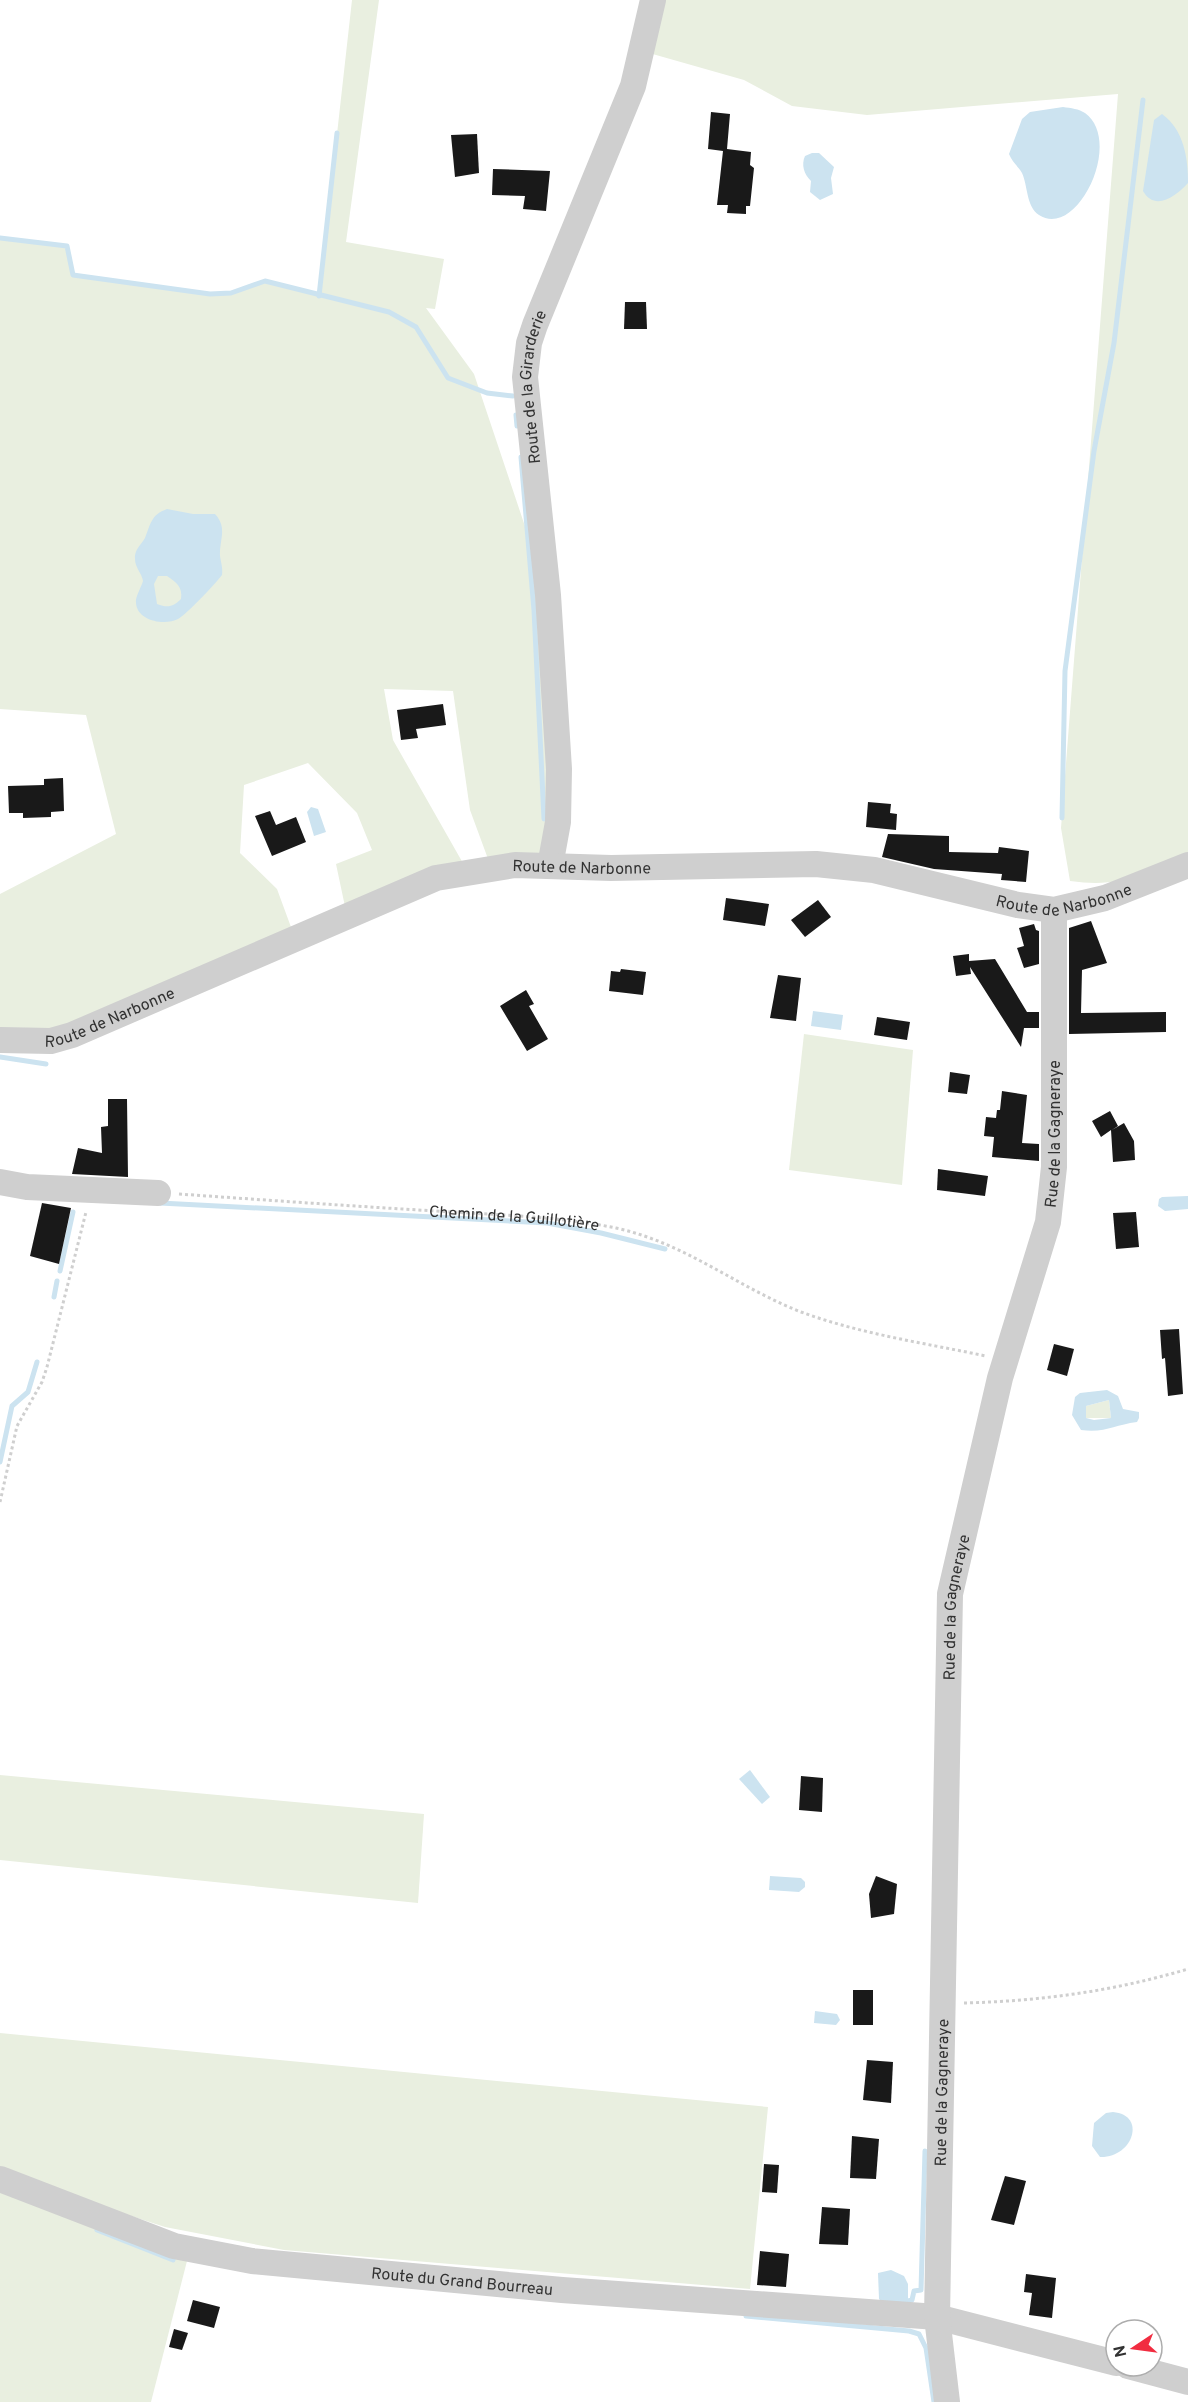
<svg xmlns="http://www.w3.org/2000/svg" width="1188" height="2402" font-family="Overpass,sans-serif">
	<rect width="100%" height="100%" fill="#fff"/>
	<g fill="#e9efe0">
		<path d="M352,0H379L346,242L444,259L435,309L426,308L474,374L548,595L550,866L491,867L470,810L453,691L384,689L393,740L468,872L347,916L336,864L372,850L357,813L308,763L244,785L240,853L277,889L295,938L72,1035L0,1040V894L116,834L86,715L0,709V239L69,247L73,276L210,294L231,293L265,281L319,295Z"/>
		<path d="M653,0H1188V853C1143,875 1121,888 1070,881L1061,828L1118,94L867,115L792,106L744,80L642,51Z"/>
		<path d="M804,1034L913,1050L902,1185L789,1170Z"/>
		<path d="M1109,1400L1111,1418H1086V1406Z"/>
		<path d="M0,1775L424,1814L418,1903L0,1860Z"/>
		<path d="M0,2033L768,2107L750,2289L284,2250L165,2227L85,2201L0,2166Z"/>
		<path d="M0,2189L128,2243L187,2261L151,2402H0Z"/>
	</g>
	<g fill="#cce3f0" fill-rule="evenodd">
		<path d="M1063,107C1071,108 1079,109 1085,113C1124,141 1077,240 1039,215C1026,206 1028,186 1022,173C1018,166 1012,162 1009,154L1022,119L1030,112Z"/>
		<path d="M1162,114C1184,130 1188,158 1188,183C1176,196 1155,212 1143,191L1154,120Z"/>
		<path d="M812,153H819L834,167L831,178L833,194L820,200L810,192L811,181C804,174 801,165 805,156Z"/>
		<path d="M167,509L193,514H215C228,528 219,540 220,556C221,563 223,568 222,575C216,583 186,615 178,619C165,626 137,621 136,603C135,597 141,588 143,581C142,573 135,568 135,559C134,550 141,545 145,538C151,523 151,515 167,509ZM158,576H167C176,582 183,587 181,599C173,607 168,608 157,604L154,584Z"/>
		<path d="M311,807L318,809L326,832L314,836L307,812Z"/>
		<path d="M813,1011L843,1015L841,1030L811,1026Z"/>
		<path d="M1188,1196V1209L1165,1211L1158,1206L1159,1199L1162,1197Z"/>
		<path d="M1107,1390L1118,1396L1123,1409L1139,1412V1418L1137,1422C1114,1425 1106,1433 1081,1430L1072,1415L1075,1397L1080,1393ZM1109,1400L1111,1418L1094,1420L1086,1418V1406Z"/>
		<path d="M750,1770L770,1797L762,1804L739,1779Z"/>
		<path d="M770,1876L801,1878L805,1882V1887L799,1892L769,1890Z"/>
		<path d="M815,2011L837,2014L840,2020L836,2025L814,2023Z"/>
		<path d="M1113,2112C1147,2115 1133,2158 1100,2157L1092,2146L1094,2123L1106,2113Z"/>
		<path d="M891,2270L904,2276L908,2284V2301L904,2303H883L879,2299L878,2273Z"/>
	</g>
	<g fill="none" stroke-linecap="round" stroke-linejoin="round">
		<g stroke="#cce3f0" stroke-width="5">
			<path d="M0,238L67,246L73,275L210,294L231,293L265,281L389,312L416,327L448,378L487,393L513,396"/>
			<path d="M319,296L337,133"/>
			<path d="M516,415L517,426"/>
			<path d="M521,457L534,610L544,819"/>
			<path d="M1062,818L1065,671L1094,451L1114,343L1143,100"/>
			<path d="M0,1057L46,1064"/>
			<path d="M160,1203L547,1223L601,1233L665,1249"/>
			<path d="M60,1271L73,1212"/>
			<path d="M54,1297L57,1281"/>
			<path d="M0,1462L12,1406L28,1392L37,1362"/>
			<path d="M97,2230L173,2260"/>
			<path d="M908,2301L912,2300L914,2291L921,2290L925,2151"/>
			<path d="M746,2316L909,2331L919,2334L926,2348L934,2402"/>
		</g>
	</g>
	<g fill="#191919">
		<path d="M711,112L730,114L727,149L751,152L750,165L754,168L750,206H746V214L727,213L728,205H717L723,151L708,149Z"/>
		<path d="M477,134L479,173L455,177L451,135Z"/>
		<path d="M493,169L550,171L546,211L523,209L525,196L492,195Z"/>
		<path d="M625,302H646L647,329H624Z"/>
		<path d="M443,704L446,725L416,729L418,738L401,740L397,710Z"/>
		<path d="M63,778L64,811L51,812V817L23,818V813H9L8,786L44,785V779Z"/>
		<path d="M868,802L891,804L890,813L897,814L896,830L866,827Z"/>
		<path d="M270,811L276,825L296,817L306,842L272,856L255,816Z"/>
		<path d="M888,834L949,836V852L998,853L999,847L1029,851L1026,882L1001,880L1002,874L934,869L882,857Z"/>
		<path d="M726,898L769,904L765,926L723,920Z"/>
		<path d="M818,900L831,917L805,937L791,920Z"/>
		<path d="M1091,921L1107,963L1082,970L1081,1013L1166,1012V1032L1069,1034V928Z"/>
		<path d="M1034,924L1036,930L1039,931V964L1024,968L1017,948L1024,946L1019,928Z"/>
		<path d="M969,954V961L995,959L1027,1012H1039V1028H1024L1021,1047L970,967L971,974L956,976L953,956Z"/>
		<path d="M621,969L646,972L643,995L609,991L611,971L620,972Z"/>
		<path d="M778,975L801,978L796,1021L770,1018Z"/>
		<path d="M526,990L534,1004L529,1006L548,1039L527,1051L500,1006Z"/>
		<path d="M877,1017L910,1022L907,1040L874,1035Z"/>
		<path d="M950,1072L970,1075L967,1094L948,1092Z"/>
		<path d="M1002,1091L1027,1095L1022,1143L1039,1144V1161L992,1157L994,1137L984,1136L986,1117L996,1118L997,1110H1000Z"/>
		<path d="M108,1099H127L128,1177L72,1174L78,1148L102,1153L101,1127L108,1126Z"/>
		<path d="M1110,1111L1118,1126L1112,1130L1124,1123L1134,1141L1135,1160L1113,1162L1111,1130L1101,1137L1092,1121Z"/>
		<path d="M938,1169L988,1176L985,1196L937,1190Z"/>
		<path d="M42,1203L71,1208L59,1264L30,1256Z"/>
		<path d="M1136,1212L1139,1247L1116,1249L1113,1213Z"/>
		<path d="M1179,1329L1183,1394L1168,1396L1165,1358L1162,1359L1160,1330Z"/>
		<path d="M1054,1344L1074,1349L1067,1376L1047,1370Z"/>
		<path d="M801,1776L823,1778L822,1812L799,1810Z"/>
		<path d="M876,1876L897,1884L894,1914L871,1918L869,1894Z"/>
		<rect x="853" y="1990" width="20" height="35"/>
		<path d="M867,2060L893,2062L891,2103L863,2100Z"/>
		<path d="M852,2136L879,2139L876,2179L850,2178Z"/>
		<path d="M764,2164L779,2165L777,2193L762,2192Z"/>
		<path d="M1005,2176L1026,2181L1014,2225L991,2220Z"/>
		<path d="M822,2207L850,2209L848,2245L819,2244Z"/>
		<path d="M760,2251L789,2254L786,2287L757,2285Z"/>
		<path d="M1026,2274L1056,2278L1052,2318L1029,2315L1032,2293L1024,2292Z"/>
		<path d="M193,2300L220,2307L214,2328L187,2321Z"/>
		<path d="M174,2329L188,2333L182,2350L169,2347Z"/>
	</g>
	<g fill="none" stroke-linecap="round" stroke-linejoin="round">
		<g stroke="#cfcfcf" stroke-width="3" stroke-dasharray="3 3" stroke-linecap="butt">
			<path id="s1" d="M179,1194C265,1200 350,1206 436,1211C496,1215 558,1216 616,1228C685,1243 737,1287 801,1312C861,1334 924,1343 986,1356"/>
			<path d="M0,1502L17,1426L42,1382L47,1367L86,1212"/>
			<path d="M964,2003C1042,2001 1114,1991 1188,1969"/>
		</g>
		<g stroke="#cfcfcf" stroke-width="26">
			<path id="s2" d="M550,866L558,822L559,769L548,595L525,377L529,343L535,325L633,86L653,0"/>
			<path id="s3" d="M0,1040L51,1041L72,1035L436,878L515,865L611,868L816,864L874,870L1018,905L1054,910L1105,898L1188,865"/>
			<path d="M0,1182L27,1187L158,1193"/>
			<path id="s4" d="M0,2179L174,2246L252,2261L562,2290L937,2317L1116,2363"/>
			<path d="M1128,2366L1188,2382"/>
			<path id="s5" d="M947,2402L937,2317L950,1594L1000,1378L1048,1222L1054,1167V910"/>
		</g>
	</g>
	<g text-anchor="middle" stroke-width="6" stroke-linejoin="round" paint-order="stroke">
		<g font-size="16" fill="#323232" stroke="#fff">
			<text dy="6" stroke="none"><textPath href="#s2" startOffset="482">Route de la Girarderie</textPath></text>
			<text dy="6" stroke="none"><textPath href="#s3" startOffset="616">Route de Narbonne</textPath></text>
			<text dy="6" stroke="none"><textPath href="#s3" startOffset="1104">Route de Narbonne</textPath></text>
			<text dy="6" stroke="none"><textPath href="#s3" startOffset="114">Route de Narbonne</textPath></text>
			<text dy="6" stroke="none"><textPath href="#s5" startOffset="1282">Rue de la Gagneraye</textPath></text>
			<text dy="6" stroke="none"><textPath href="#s1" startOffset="336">Chemin de la Guillotière</textPath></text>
			<text dy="6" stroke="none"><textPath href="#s5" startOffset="796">Rue de la Gagneraye</textPath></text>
			<text dy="6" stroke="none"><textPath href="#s5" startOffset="310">Rue de la Gagneraye</textPath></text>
			<text dy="6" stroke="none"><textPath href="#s4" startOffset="477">Route du Grand Bourreau</textPath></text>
		</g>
	</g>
	<g transform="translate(1134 2348) rotate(257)"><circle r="28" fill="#ffffff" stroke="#adadad" stroke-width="1.5"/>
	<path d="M0-4.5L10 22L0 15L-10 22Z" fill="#f12c40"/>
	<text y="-9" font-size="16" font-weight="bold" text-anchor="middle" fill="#323232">N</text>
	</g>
</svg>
